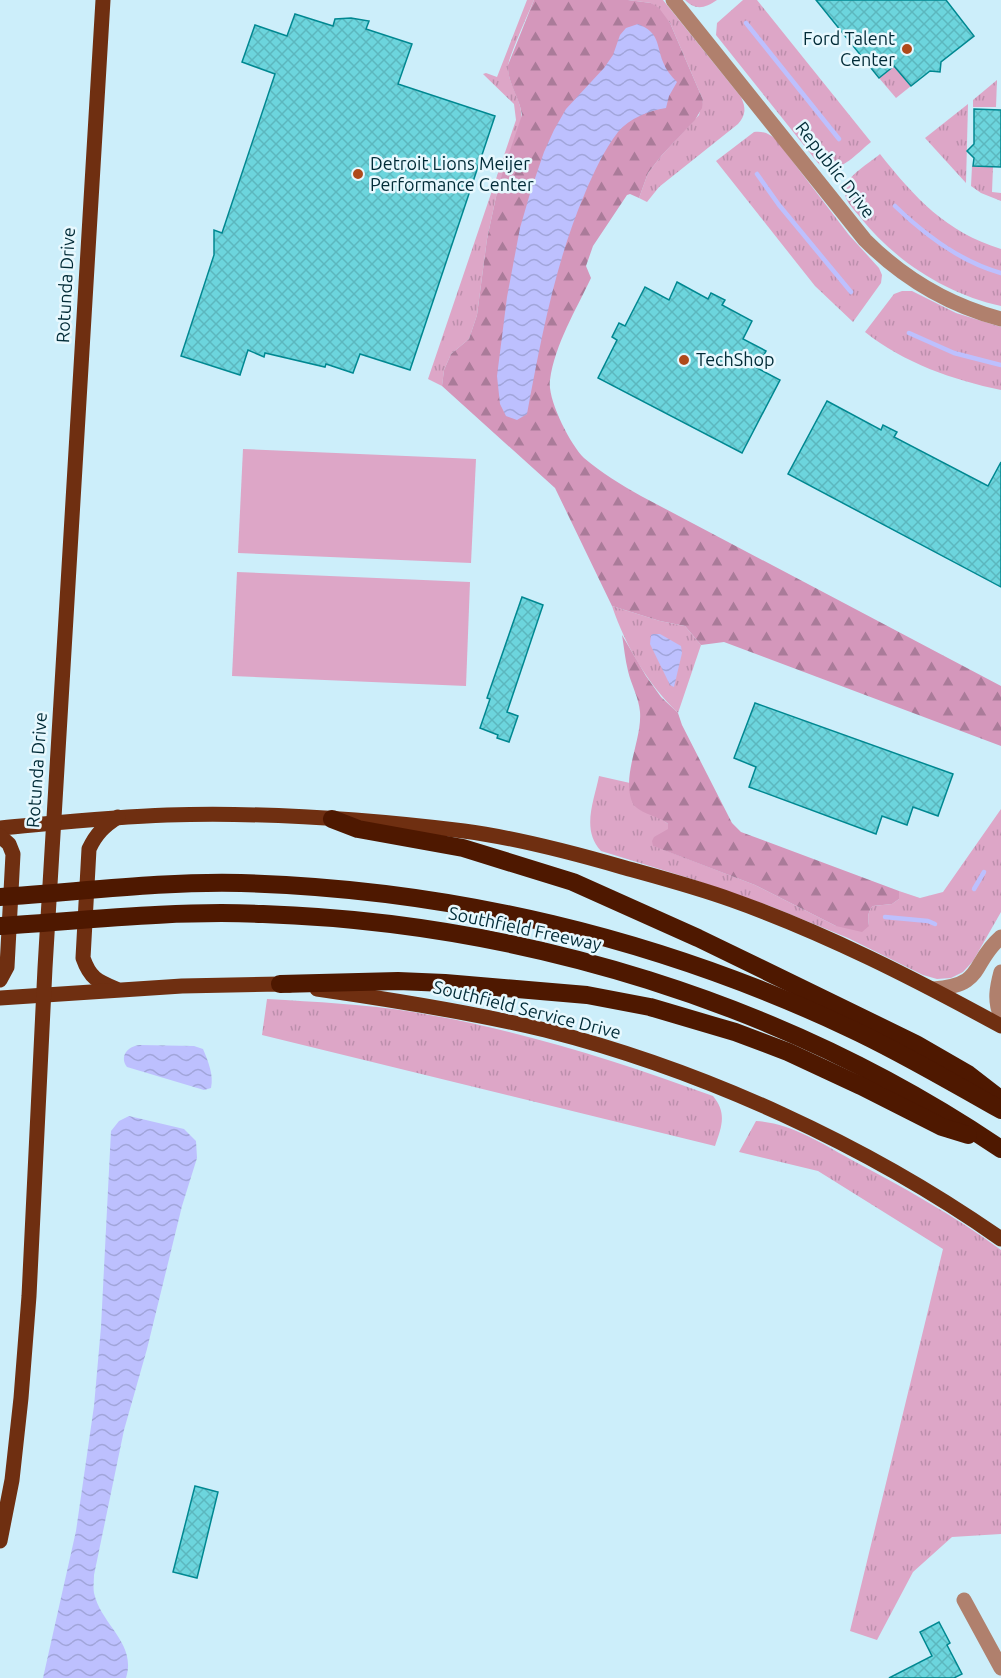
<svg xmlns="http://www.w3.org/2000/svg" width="1001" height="1678" font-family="Ubuntu,sans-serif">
	<defs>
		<pattern id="grass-tufts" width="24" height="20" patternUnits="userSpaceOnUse" patternTransform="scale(1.5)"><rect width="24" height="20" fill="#dda6c7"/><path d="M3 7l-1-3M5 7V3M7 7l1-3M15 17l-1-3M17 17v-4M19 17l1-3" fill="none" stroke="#bc8fac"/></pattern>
		<pattern id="forest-firs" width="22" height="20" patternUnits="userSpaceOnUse" patternTransform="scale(1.5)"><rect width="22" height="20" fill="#d497bb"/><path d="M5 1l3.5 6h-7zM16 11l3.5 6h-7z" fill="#aa7b99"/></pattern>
		<pattern id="water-waves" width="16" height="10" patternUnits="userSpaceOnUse" patternTransform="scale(1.5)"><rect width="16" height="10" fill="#bdc0fe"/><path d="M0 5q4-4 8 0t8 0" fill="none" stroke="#a1a5da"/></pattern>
		<pattern id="building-cross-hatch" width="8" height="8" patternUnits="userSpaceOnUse" patternTransform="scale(1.5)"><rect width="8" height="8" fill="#6cd5dd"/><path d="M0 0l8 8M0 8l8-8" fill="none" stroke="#5cb7be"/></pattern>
	</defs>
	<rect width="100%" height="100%" fill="#cceefa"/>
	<g fill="url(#grass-tufts)">
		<path d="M527,0H534C529,12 509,56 508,66C508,88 525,101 521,125L499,183L487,239L477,315L469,339L451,354L444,370L442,386L428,379L516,120L514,104L483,74L486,73L497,77Z"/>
		<path d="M628,0H663L741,97C746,108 746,115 738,124L659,187L647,202L639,198L648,173L662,155L699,115L703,100L670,23L651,3Z"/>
		<path d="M685,0H717C705,8 696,11 685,0Z"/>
		<path d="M743,0H757L871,142C857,153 835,180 818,163L716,35L717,23Z"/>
		<path d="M894,66L911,86L896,98L879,78Z"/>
		<path d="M997,80L996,107H973V100Z"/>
		<path d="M968,104L966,183L925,138Z"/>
		<path d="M754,132C765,131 770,134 777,141L849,235L879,268L882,275L881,283L853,322L815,286L716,161Z"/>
		<path d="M880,154C915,198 946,232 1001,249V306C946,294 895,261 860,217C854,209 843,200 845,189C847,175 870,163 880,154Z"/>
		<path d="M972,166L993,167L992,192L1001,193V201L981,193L971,186Z"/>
		<path d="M902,291H912L956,313L1001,327V390C953,380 904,363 865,332L894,294Z"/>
		<path d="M612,606L660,621L685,626L701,645L678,713C647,683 626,647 612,606Z"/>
		<path d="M599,776L630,783C632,820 649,806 668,824L669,829L654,846L755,885L836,926H869C868,917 867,913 873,906L892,904L899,899V891L920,898L943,892L1001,809V912L973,961L963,972L951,978L937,979L923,975L848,938L770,906L692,879L601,851C581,830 594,801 599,776Z"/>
		<path d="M267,999C316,1002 365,1004 413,1012C516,1029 615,1060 713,1096C727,1113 722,1126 715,1146L262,1035Z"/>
		<path d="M756,1121C790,1123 821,1143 850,1159C902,1187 954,1215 1001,1250V1534L952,1537L913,1572L877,1640L850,1631L943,1249L818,1171L739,1152Z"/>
	</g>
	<g fill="url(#forest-firs)">
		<path d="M534,0H628L651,3L659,8L670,23L703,100L702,108L695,120L662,155L648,173L639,198L630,194L627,195L593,246L586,266L591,278C576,310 555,344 550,380C547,399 570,444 584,458C602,473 621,485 641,496L1001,686V746L724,642L701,645L685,626L660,621L612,606L555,488L442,386L444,370L451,354L469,339L477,315L487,239L499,183L522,115C520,98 507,83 508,65Z"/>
		<path d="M622,635L646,676L661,697L678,713L682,725L732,823L741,832L899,891V899L892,904L873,906C867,913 868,917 869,926L862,932L836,926L755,885L653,846L652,841L654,837L668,829V824C657,814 636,815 631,799C623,772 642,739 640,712C639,698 631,684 628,671C625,659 624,647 622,635Z"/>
	</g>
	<g fill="#dda6c7">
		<path d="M243,449L476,459L471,563L238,553Z"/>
		<path d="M237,572L470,582L466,686L232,676Z"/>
	</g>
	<g fill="url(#water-waves)">
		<path d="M638,24C660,33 656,44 663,62C666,70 671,76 677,82L669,96L666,108C648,111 630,118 618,132C604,150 594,172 585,193C555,263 541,339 527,414L517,420L506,416L500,404L497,376L507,297L520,228L531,190L544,152L554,130L566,109L604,68L613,55L620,35L626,28Z"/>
		<path d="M653,634H660L681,646L682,653L674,687L670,685L650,644L651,635Z"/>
		<path d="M140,1045L194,1046L203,1049C208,1061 214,1075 211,1088L204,1090L127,1067C119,1056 128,1046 140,1045Z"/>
		<path d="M129,1116L184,1129L196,1141L197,1158L182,1206L147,1349L124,1430L94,1575C94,1580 93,1588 94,1593C101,1625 137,1643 126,1678H43L76,1531L94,1406L101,1327L111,1131L119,1121Z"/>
	</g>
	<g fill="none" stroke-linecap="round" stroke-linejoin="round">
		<g stroke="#bdc0fe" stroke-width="4.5">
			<path d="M746,23L839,139"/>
			<path d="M757,174L779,205L851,292"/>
			<path d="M895,206C924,234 961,262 1001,273"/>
			<path d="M909,333L954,353L1001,365"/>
			<path d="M974,889L984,872"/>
			<path d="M885,917L928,921L935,924"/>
		</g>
	</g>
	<g fill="url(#building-cross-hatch)" stroke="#008891" stroke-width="1.5">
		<path d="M816,0H946L974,36L941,62L940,72L930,71L911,86L894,66L879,78Z"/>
		<path d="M295,14L333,26L335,19L351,18L369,21L366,29L412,44L398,84L495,116L410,370L360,354L353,373L326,364L325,367L265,353L264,357L248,350L240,375L181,356L214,255V230L222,233L275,74L242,62L255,25L287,36Z"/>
		<path d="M974,109L1001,110V167L973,166L974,158L967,151L974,144Z"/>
		<path d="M677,282L708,299L711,293L725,300L722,305L752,321L743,339L766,351L757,368L780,380L742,453L598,378L617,340L612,337L619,323L625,326L645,287L669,300Z"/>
		<path d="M827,401L881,430L883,425L897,432L894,437L988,486L1001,462V587L788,474Z"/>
		<path d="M522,597L543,605L507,712L518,716L509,742L497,738L498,735L480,728L490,699L487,698Z"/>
		<path d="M755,703L953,774L938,816L913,807L907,825L882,816L876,834L749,787L756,767L734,758Z"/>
		<path d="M195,1486L218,1492L197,1578L173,1572Z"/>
		<path d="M939,1622L950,1643L947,1645L962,1674L954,1678H889L932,1656L920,1632Z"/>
	</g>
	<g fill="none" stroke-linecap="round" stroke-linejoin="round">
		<g stroke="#b0806d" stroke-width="15">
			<path d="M673,0L865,240C904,279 948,305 1001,319"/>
			<path d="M1001,972C997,987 994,1001 1001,1016"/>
			<path d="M933,989C986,985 970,964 1001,937"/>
			<path d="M964,1600L1001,1668"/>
		</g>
		<g stroke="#6f2f11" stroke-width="15">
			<path d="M0,828C56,823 111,817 167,815C265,812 366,819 464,831C517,838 570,852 622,867C658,877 696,887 732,900C825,933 915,979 1001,1026"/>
			<path d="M0,836L9,844L13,854L7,967L0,980"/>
			<path d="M116,989C97,981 90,978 83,958L89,849C96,834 104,826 118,817"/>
			<path d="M317,989C394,1000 470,1012 545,1030C703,1070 867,1145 1001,1239"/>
			<path d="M0,998L182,986L280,984L290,985"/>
			<path d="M0,1541L12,1480L21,1398L29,1296L45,968L103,0"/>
		</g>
		<g stroke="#4e1800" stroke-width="18">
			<path d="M332,819L358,829L463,848L573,882L698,938L916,1044L968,1074L1000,1099"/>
			<path d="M0,897C79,892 162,881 241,883C451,889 658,938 849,1028C901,1052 951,1082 1001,1110"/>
			<path d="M0,926C87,920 175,910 263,914C523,923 785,1003 1001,1149"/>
			<path d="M280,984L398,981L445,983L587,995L650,1007L735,1032L788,1052L861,1086L942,1127L968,1135"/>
		</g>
	</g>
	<g fill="#af4a1b" stroke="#e7f8fe" stroke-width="2">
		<circle cx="907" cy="49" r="6"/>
		<circle cx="358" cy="174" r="6"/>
		<circle cx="684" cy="360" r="6"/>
	</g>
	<g text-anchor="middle" stroke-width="5" stroke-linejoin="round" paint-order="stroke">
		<g font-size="18" fill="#012b37" stroke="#e7f8fe" text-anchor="start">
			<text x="895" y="45" text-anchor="end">Ford Talent<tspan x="895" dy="21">Center</tspan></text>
			<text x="370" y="170">Detroit Lions Meijer<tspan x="370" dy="21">Performance Center</tspan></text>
			<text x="696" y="366">TechShop</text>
		</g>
		<g font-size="18" fill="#012b37" stroke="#e7f8fe">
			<text transform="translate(835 170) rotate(52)" y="6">Republic Drive</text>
			<text transform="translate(66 285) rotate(-87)" y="6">Rotunda Drive</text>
			<text transform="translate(37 770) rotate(-86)" y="6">Rotunda Drive</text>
			<text transform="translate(525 929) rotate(12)" y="6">Southfield Freeway</text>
			<text transform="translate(527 1010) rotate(14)" y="6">Southfield Service Drive</text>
		</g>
	</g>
</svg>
